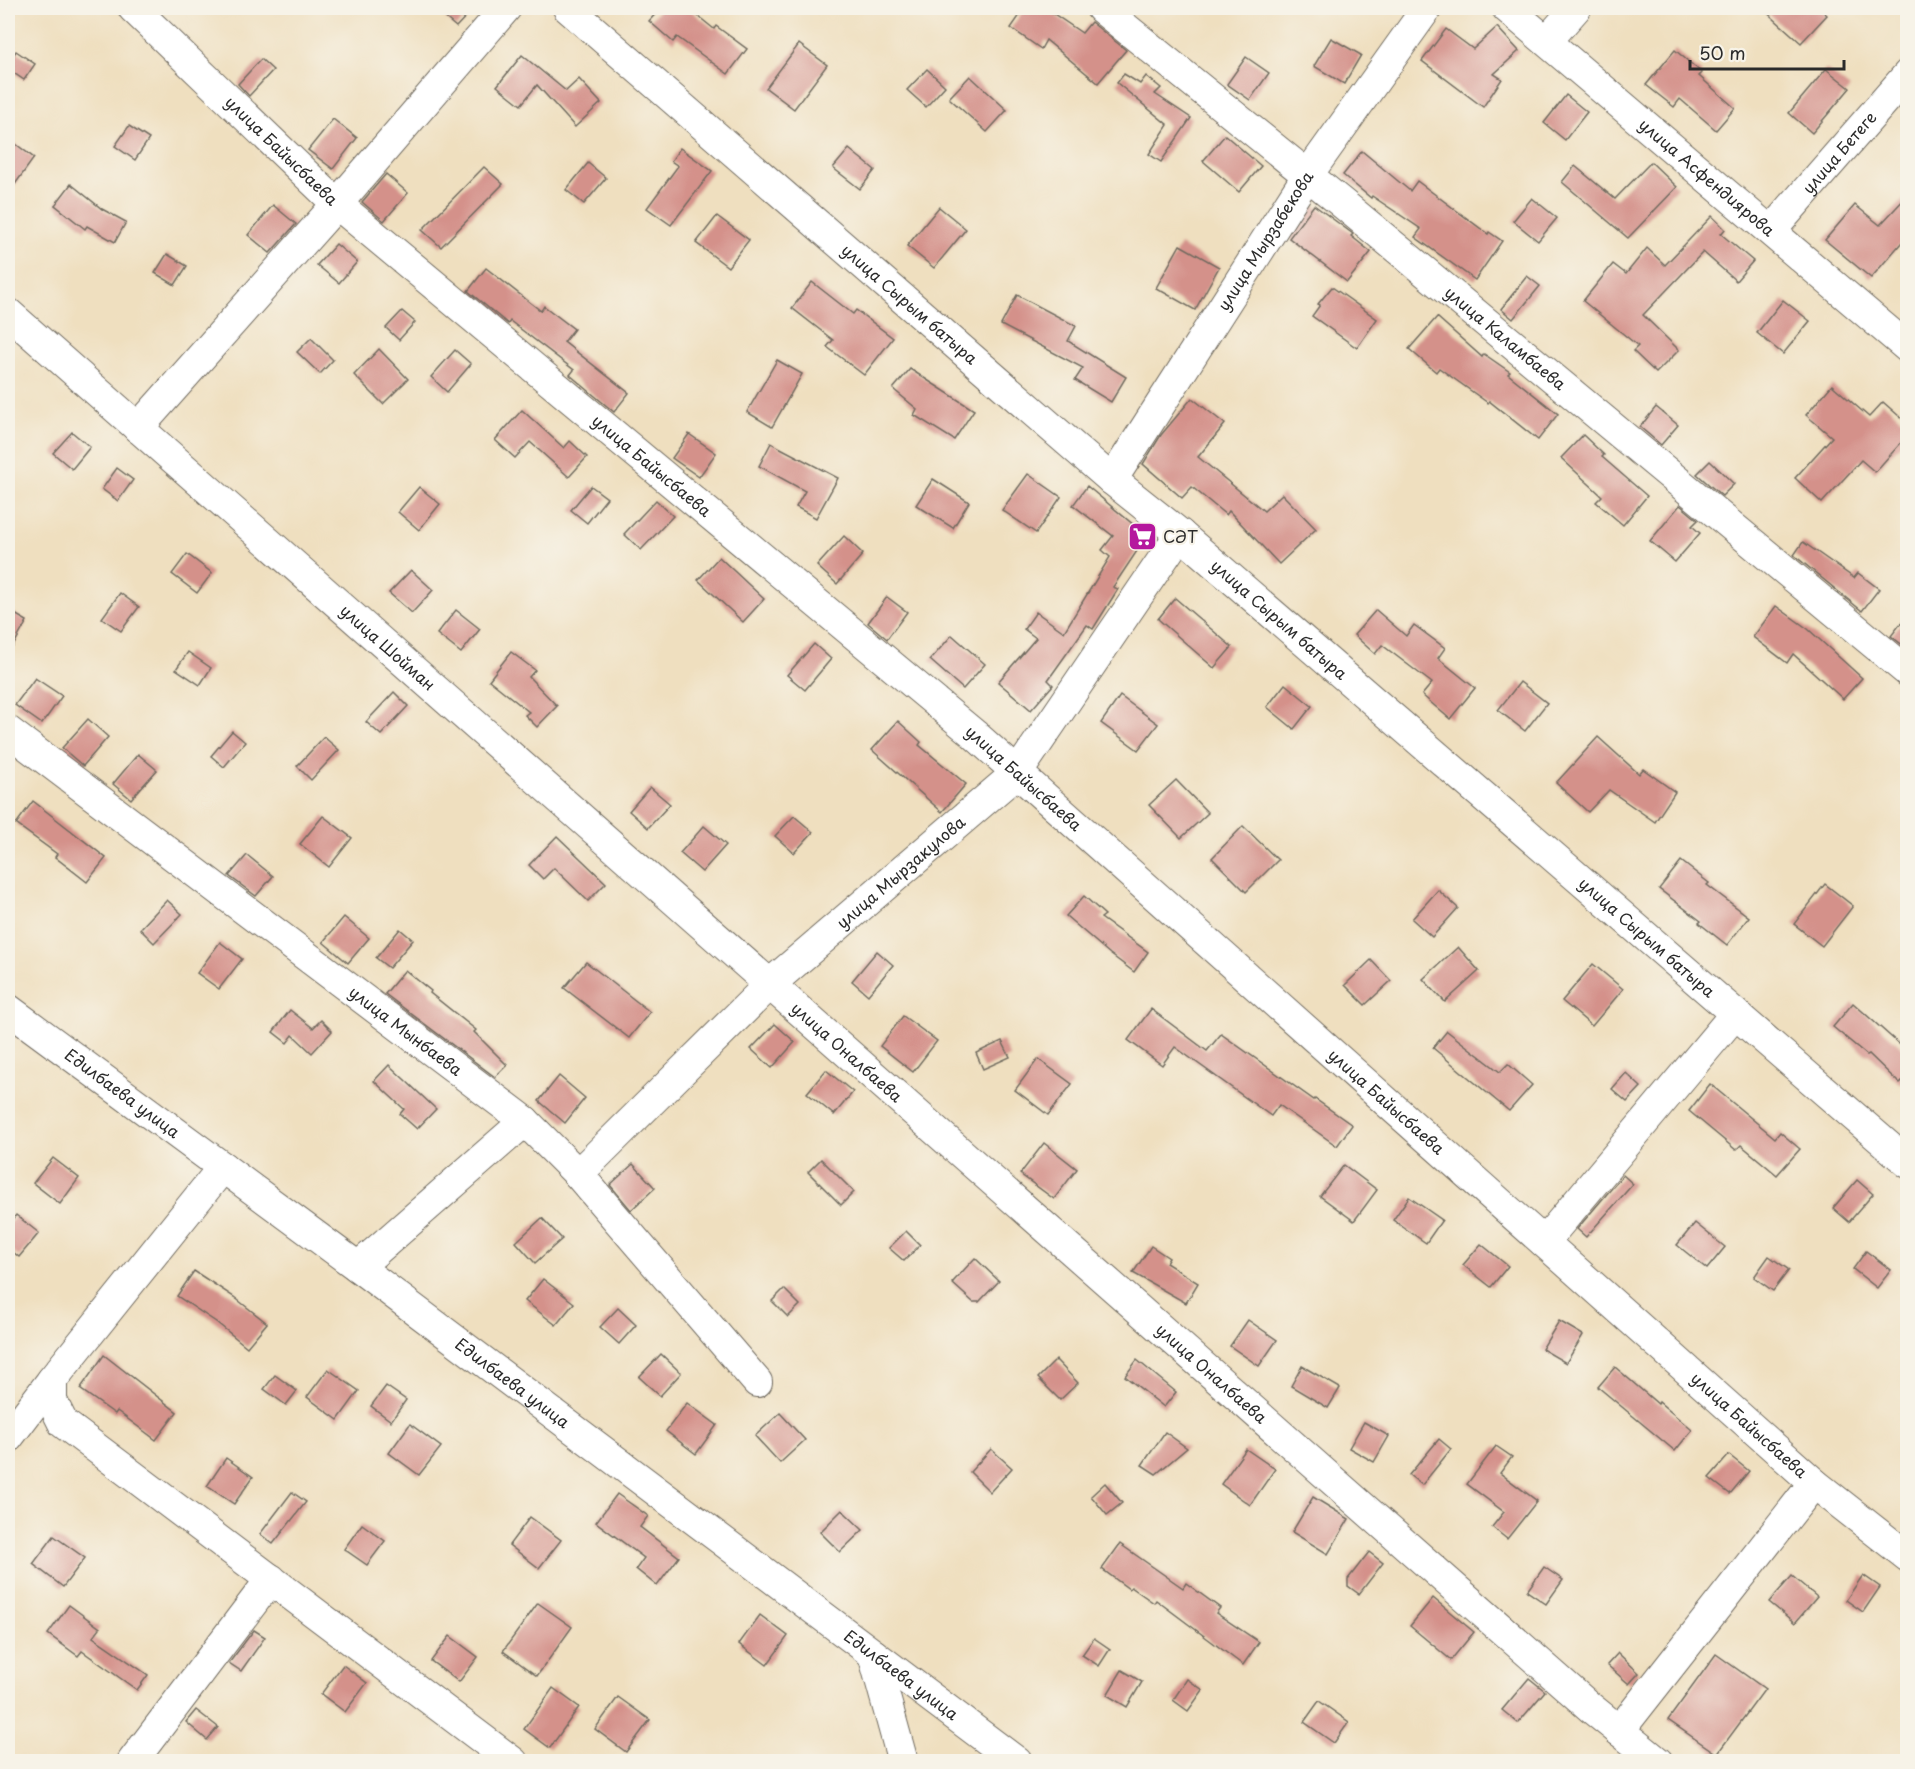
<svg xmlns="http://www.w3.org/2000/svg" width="1915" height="1769" font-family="'Playpen Sans',sans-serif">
	<rect width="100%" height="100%" fill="#f7f3e8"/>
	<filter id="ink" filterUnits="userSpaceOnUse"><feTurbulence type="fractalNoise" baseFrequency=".0167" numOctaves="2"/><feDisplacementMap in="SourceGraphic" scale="12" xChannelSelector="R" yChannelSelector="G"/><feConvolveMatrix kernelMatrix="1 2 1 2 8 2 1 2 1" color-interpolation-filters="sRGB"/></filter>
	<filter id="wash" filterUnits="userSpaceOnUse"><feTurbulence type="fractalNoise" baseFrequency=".008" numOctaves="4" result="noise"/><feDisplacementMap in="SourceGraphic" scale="24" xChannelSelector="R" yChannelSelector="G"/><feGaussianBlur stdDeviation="1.35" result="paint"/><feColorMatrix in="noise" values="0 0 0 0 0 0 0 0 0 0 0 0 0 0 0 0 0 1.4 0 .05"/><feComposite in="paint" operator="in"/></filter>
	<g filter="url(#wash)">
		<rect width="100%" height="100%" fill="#efdfbf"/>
		<g id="blocks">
			<g fill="#d4918a">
				<path d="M434,8H474L456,27Z"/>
				<path d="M661,8H688L714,29L716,26L747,49L728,74L677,37L673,42L649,21Z"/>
				<path d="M1025,8H1045L1082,33L1091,22L1126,50L1098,83L1046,40L1041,49L1011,28Z"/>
				<path d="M1762,8H1819L1827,15L1801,43Z"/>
				<path d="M1497,27L1519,51L1494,74L1502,79L1483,107L1422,61L1446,29L1473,49Z"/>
				<path d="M1331,38L1361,55L1344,84L1314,66Z"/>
				<path d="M799,44L827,65L794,109L766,88Z"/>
				<path d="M1675,50L1702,73L1699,76L1735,108L1716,130L1680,99L1674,107L1646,85Z"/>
				<path d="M16,51L35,64L24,80L8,69V63Z"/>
				<path d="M522,55L566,91L579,79L601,103L575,127L537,85L521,105L497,86Z"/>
				<path d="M1246,57L1269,73L1250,100L1227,84Z"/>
				<path d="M261,59L273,70L249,96L238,84Z"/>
				<path d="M927,69L945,86L926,107L907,90Z"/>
				<path d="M1826,69L1850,88L1812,133L1789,113Z"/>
				<path d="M1124,74L1140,84L1146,76L1161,88L1155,94L1191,118L1161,162L1149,154L1168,125L1117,83Z"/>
				<path d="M970,76L1007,110L987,132L949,98Z"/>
				<path d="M1566,95L1587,112L1565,140L1544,123Z"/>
				<path d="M333,119L357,138L333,169L308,150Z"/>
				<path d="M129,126L149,139L135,160L115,146Z"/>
				<path d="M1225,135L1261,166L1239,192L1203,161Z"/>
				<path d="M8,138L34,158L8,194Z"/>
				<path d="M680,148L712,171L671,225L647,208L678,166L671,161Z"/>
				<path d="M849,149L875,170L860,189L833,168Z"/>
				<path d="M1362,151L1410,191L1417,181L1488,234L1489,232L1502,241L1475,280L1415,237L1421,229L1372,196L1371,198L1343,175Z"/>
				<path d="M1651,162L1677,187L1628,238L1562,182L1575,166L1615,199Z"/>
				<path d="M588,163L606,178L584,204L566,190Z"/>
				<path d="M484,167L503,184L441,247L422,230Z"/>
				<path d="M386,174L408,193L384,221L362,202Z"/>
				<path d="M71,184L102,209L126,222L115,242L87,226L85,229L55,205Z"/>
				<path d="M1908,195V235L1871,278L1825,240L1855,205L1880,225Z"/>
				<path d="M1532,198L1557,218L1538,241L1513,221Z"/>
				<path d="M273,205L296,224L270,253L248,235Z"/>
				<path d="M1314,205L1353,234L1351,236L1371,252L1347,282L1289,238Z"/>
				<path d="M939,207L966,229L934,268L907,246Z"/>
				<path d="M717,216L749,240L728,267L696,243Z"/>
				<path d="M1712,216L1725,229L1721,234L1753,261L1736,281L1703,252L1643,315L1679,350L1656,373L1633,351L1638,346L1583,301L1613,264L1626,274L1647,248L1665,265Z"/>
				<path d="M336,244L357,262L339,283L317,265Z"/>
				<path d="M1180,245L1219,267L1195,310L1156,288Z"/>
				<path d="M167,254L187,266L175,285L155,273Z"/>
				<path d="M486,268L541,311L544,306L574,329L564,342L629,393L614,412L570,375L574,370L510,321L508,324L468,291Z"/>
				<path d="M1527,276L1540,286L1513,319L1501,309Z"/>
				<path d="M812,282L853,314L856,310L893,338L864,375L827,347L833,340L792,308Z"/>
				<path d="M1332,287L1377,319L1357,348L1312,316L1320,305L1318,304Z"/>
				<path d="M1017,295L1076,326L1068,341L1126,377L1111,402L1075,380L1083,368L1001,325Z"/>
				<path d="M1783,300L1810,321L1783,354L1757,333Z"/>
				<path d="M402,311L415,322L399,340L386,328Z"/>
				<path d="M1437,317L1482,357L1484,354L1510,372L1508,374L1558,414L1538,440L1489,401L1488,403L1439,368L1436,372L1409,349Z"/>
				<path d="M311,338L333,360L320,374L297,352Z"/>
				<path d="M379,349L408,379L383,404L354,375Z"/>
				<path d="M455,350L471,364L447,392L431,377Z"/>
				<path d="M777,360L802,374L772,427L747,412Z"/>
				<path d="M910,369L974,410L954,440L914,415L917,409L893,389Z"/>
				<path d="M1832,385L1869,417L1883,402L1908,424V435L1875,472L1861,460L1822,503L1795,478L1832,437L1806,415Z"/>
				<path d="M1192,398L1225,424L1198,457L1264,511L1282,494L1316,529L1279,564L1229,511L1226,515L1192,487L1182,498L1143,464L1161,435Z"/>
				<path d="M1656,407L1678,425L1661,445L1640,427Z"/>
				<path d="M522,410L564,448L570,441L587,457L569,477L530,442L515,458L495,440Z"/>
				<path d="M72,432L90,447L72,469L53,453Z"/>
				<path d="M689,434L716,453L699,477L672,458Z"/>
				<path d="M1583,435L1604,455L1602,457L1647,496L1623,525L1596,502L1602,496L1561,458Z"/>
				<path d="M771,443L838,478L816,518L796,507L805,491L759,466Z"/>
				<path d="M1710,461L1734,484L1722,496L1697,474Z"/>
				<path d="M117,468L133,480L118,501L102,489Z"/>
				<path d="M1028,474L1061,497L1036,533L1002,510Z"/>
				<path d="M933,479L969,502L953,528L916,505Z"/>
				<path d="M591,486L607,498L587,523L571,510Z"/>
				<path d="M1087,486L1147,536L1113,587L1118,589L1093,629L1087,625L1048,680L1053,685L1031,710L998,682L1036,638L1024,629L1036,612L1064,632L1110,557L1102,550L1113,536L1073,505Z"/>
				<path d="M419,487L440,504L419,530L398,512Z"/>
				<path d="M656,500L673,516L641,550L624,534Z"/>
				<path d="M1680,505L1698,520L1692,526L1700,533L1675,562L1650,541Z"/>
				<path d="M844,536L863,554L837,584L817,566Z"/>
				<path d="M1803,542L1854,578L1858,573L1879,589L1862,611L1794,555Z"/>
				<path d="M187,554L212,573L197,593L172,574Z"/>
				<path d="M719,557L764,599L743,622L698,580Z"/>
				<path d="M411,570L433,590L412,613L389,593Z"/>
				<path d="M120,593L139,607L121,631L102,618Z"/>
				<path d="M887,597L907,612L887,639L868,623Z"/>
				<path d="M1175,598L1232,647L1214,668L1158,619Z"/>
				<path d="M1776,606L1808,629L1862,678L1843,699L1793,654L1787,663L1753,637Z"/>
				<path d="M8,610L27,621L8,655Z"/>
				<path d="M456,610L480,629L461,653L437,634Z"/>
				<path d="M1376,610L1406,636L1414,625L1445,648L1438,658L1475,688L1450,719L1422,695L1432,683L1382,645L1375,654L1354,635Z"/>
				<path d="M1908,614V649L1891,636Z"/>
				<path d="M952,635L985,664L963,689L930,660Z"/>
				<path d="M814,644L831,659L805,690L787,675Z"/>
				<path d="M188,652L211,668L200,685L176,669Z"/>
				<path d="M511,652L535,670L529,677L557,706L537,727L525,715L529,712L489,680Z"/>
				<path d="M35,678L62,696L42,724L15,705Z"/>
				<path d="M1520,682L1547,703L1525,731L1498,710Z"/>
				<path d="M1285,684L1312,706L1294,729L1267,707Z"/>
				<path d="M394,692L408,706L381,735L366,722Z"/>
				<path d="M1120,696L1158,724L1138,750L1101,723Z"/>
				<path d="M88,719L108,737L83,766L62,748Z"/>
				<path d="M898,721L921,742L919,745L966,784L942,812L872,750Z"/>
				<path d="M232,731L245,742L224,767L211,756Z"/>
				<path d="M324,737L339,750L311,780L297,766Z"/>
				<path d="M1598,737L1639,774L1643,769L1675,792L1655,822L1609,790L1588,812L1556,783Z"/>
				<path d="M138,754L157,770L131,799L113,784Z"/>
				<path d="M1176,780L1208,813L1181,838L1149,805Z"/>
				<path d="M650,787L670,804L648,828L629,811Z"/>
				<path d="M33,801L106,858L87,882L55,857L57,854L16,824Z"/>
				<path d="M323,816L352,838L329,867L300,844Z"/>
				<path d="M794,816L813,832L794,853L775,836Z"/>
				<path d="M704,826L726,845L702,872L680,853Z"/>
				<path d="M1243,826L1278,860L1246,892L1212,858Z"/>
				<path d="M557,836L606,883L588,901L554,868L543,879L529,865Z"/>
				<path d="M247,855L273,876L256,896L229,876Z"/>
				<path d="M1681,861L1709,883L1707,885L1749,917L1727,945L1699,923L1701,921L1659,889Z"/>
				<path d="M1825,884L1853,906L1822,946L1794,924Z"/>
				<path d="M1438,890L1458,908L1432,937L1412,919Z"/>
				<path d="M1084,896L1105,915L1101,918L1148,952L1134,972L1110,954L1066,916Z"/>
				<path d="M167,900L182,914L154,943L140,929Z"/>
				<path d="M344,917L369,938L348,963L323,942Z"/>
				<path d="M400,929L413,940L389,968L376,958Z"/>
				<path d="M220,942L242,959L219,989L197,973Z"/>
				<path d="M1458,947L1479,971L1445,1002L1423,979Z"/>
				<path d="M877,951L893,965L868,995L852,981Z"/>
				<path d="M1371,960L1391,981L1365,1005L1345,985Z"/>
				<path d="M586,962L650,1012L629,1038L564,988Z"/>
				<path d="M1593,964L1623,989L1592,1026L1562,1001Z"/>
				<path d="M405,970L431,991L430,993L476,1030L474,1032L507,1065L495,1077L385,994Z"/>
				<path d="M1853,1003L1908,1052V1076L1900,1084L1869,1054L1867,1055L1833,1027Z"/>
				<path d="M1151,1009L1207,1051L1221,1034L1314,1100L1315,1099L1352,1125L1337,1146L1279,1105L1271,1116L1175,1047L1162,1065L1128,1040Z"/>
				<path d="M290,1010L313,1028L321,1020L332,1031L312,1053L293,1035L287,1043L273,1032Z"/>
				<path d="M903,1016L937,1041L913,1072L880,1046Z"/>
				<path d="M775,1024L795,1042L772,1068L751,1049Z"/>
				<path d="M1447,1031L1500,1072L1508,1064L1532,1085L1509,1111L1433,1048Z"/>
				<path d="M1002,1041L1010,1057L983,1069L976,1053Z"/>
				<path d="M1038,1059L1072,1084L1048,1115L1015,1090Z"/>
				<path d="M389,1065L436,1109L417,1129L400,1114L404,1109L374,1081Z"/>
				<path d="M826,1070L853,1092L834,1115L807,1093Z"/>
				<path d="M1626,1073L1641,1087L1627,1102L1612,1089Z"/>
				<path d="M559,1076L585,1098L565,1123L539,1101Z"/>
				<path d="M1710,1084L1775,1138L1780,1132L1800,1149L1777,1175L1741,1145L1736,1150L1689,1111Z"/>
				<path d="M1044,1143L1077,1169L1054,1199L1020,1174Z"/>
				<path d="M53,1158L79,1178L60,1204L33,1183Z"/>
				<path d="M821,1159L854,1192L841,1205L808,1172Z"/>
				<path d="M633,1164L655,1188L631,1210L610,1185Z"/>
				<path d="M1344,1165L1377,1190L1354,1221L1320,1196Z"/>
				<path d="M1623,1175L1633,1184L1586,1237L1577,1229Z"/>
				<path d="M1857,1180L1873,1194L1849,1222L1833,1208Z"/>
				<path d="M1409,1197L1442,1220L1426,1243L1393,1220Z"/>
				<path d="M16,1215L39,1233L19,1257L8,1248V1226Z"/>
				<path d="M542,1218L562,1239L535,1263L516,1242Z"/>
				<path d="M1695,1223L1725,1247L1707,1269L1677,1245Z"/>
				<path d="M906,1231L920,1245L904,1261L889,1248Z"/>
				<path d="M1481,1244L1508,1266L1491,1287L1463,1265Z"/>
				<path d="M1151,1246L1169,1258L1166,1263L1198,1283L1186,1303L1133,1273Z"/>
				<path d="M1866,1251L1891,1270L1877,1288L1853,1269Z"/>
				<path d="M1769,1256L1789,1270L1773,1291L1754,1277Z"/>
				<path d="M975,1258L999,1281L979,1302H973L952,1283Z"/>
				<path d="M194,1271L234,1297L267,1323L247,1347L216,1322L177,1296Z"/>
				<path d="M543,1279L574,1303L556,1325L525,1301Z"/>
				<path d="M784,1289L800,1305L788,1317L772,1301Z"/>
				<path d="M618,1308L636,1325L619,1344L600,1327Z"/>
				<path d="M1248,1320L1277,1340L1259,1366L1230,1346Z"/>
				<path d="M1559,1321L1583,1335L1566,1363L1542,1349Z"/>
				<path d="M661,1354L681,1373L660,1396L639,1377Z"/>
				<path d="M104,1355L177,1412L156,1440L117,1411L115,1414L80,1389Z"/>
				<path d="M1056,1360L1078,1383L1060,1400L1038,1378Z"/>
				<path d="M1137,1360L1176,1392L1164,1407L1125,1376Z"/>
				<path d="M1302,1366L1340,1388L1328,1408L1291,1386Z"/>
				<path d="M1615,1367L1658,1404L1659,1402L1692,1430L1675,1451L1598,1387Z"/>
				<path d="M328,1369L359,1391L338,1420L307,1397Z"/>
				<path d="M275,1375L297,1391L286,1405L264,1389Z"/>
				<path d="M386,1386L406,1400L391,1421L371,1406Z"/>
				<path d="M687,1403L717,1425L696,1454L666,1431Z"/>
				<path d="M780,1413L805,1440L780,1463L755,1436Z"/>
				<path d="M1364,1422L1389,1436L1374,1462L1349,1448Z"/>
				<path d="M410,1424L441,1447L419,1475L389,1453Z"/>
				<path d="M1165,1432L1187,1448L1156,1474L1142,1465Z"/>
				<path d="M1439,1439L1451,1449L1422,1485L1409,1475Z"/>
				<path d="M1496,1446L1512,1457L1500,1473L1537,1501L1507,1539L1492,1527L1504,1512L1467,1484Z"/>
				<path d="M991,1449L1012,1468L990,1492L970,1472Z"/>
				<path d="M1246,1449L1275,1469L1250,1505L1221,1484Z"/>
				<path d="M1729,1455L1749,1471L1730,1494L1709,1478Z"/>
				<path d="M226,1458L253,1477L234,1504L207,1486Z"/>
				<path d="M1105,1483L1122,1503L1107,1515L1091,1496Z"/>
				<path d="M292,1492L306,1502L273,1544L260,1534Z"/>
				<path d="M617,1494L648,1516L640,1527L679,1557L657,1586L636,1569L644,1558L596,1522Z"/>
				<path d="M1313,1497L1349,1519L1328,1554L1292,1532Z"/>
				<path d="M842,1510L863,1530L840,1552L820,1532Z"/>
				<path d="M530,1517L561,1540L539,1568L509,1545Z"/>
				<path d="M362,1524L385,1541L367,1565L344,1549Z"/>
				<path d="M54,1536L85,1558L63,1587L33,1564Z"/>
				<path d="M1120,1544L1183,1588L1186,1583L1220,1608L1216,1613L1259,1642L1243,1665L1156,1600L1154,1603L1131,1587L1129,1589L1102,1569Z"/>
				<path d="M1369,1552L1383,1563L1359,1594L1348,1586V1579Z"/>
				<path d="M1544,1567L1563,1580L1546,1604L1527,1591Z"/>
				<path d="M1863,1575L1880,1587L1863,1612L1846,1600Z"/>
				<path d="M1792,1576L1817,1597L1795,1623L1769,1602Z"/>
				<path d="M1433,1598L1474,1632L1451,1660L1410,1626Z"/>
				<path d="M538,1603L572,1627L537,1676L503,1651Z"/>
				<path d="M69,1605L100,1628L93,1637L148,1675L137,1690L82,1651L78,1656L48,1634Z"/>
				<path d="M760,1615L788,1636L767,1665L739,1644Z"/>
				<path d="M254,1630L265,1637L241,1671L229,1663Z"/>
				<path d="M450,1636L478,1657L459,1682L431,1661Z"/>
				<path d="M1094,1638L1110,1649L1099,1666L1082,1655Z"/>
				<path d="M1618,1653L1639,1673L1629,1684L1607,1665Z"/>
				<path d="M1716,1654L1765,1689L1717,1754L1668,1720Z"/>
				<path d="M343,1665L367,1683L345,1712L321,1694Z"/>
				<path d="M1122,1670L1142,1682L1127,1707L1107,1695Z"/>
				<path d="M1529,1678L1545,1691L1518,1723L1502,1710Z"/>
				<path d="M1187,1679L1203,1690L1188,1711L1173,1700Z"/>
				<path d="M553,1688L579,1707L550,1748L524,1729Z"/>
				<path d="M618,1697L650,1720L626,1752L595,1729Z"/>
				<path d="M1319,1701L1349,1722L1334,1743L1304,1722Z"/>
				<path d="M196,1710L218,1727L207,1740L186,1722Z"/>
			</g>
		</g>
	</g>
	<g filter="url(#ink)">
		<use href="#blocks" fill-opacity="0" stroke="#706a5f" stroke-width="1.5"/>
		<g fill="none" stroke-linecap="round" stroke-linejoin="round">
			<defs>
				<g id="minor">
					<path id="s1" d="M133,8L337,204L974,734L1814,1483L1908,1557"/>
					<path id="s2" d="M568,8L1112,480L1180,534L1908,1163"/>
					<path id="s3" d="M1101,8L1342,203L1908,672"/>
					<path id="s4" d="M1507,8L1908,348"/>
					<path d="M1547,41L1576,8"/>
					<path id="s5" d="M1771,231L1908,74"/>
					<path id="s6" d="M8,313L1591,1708L1658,1762"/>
					<path d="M138,428L337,204L506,8"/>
					<path id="s7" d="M1112,480L1307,176L1427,8"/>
					<path id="s8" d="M8,731L525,1121L578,1174L757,1382"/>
					<path id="s9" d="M8,1009L358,1267L1017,1762"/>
					<path d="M223,1167L52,1380V1401L63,1423L513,1762"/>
					<path id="s10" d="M578,1174L770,984L1018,772L1180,534"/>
					<path d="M1544,1242L1735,1014"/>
					<path d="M358,1267L525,1121"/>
					<path d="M8,1438L52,1380"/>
					<path d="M873,1654L903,1762"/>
					<path d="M1619,1731L1814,1483"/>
					<path d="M132,1762L271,1579"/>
				</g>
			</defs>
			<use href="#minor" stroke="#706a5f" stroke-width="32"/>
			<use href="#minor" stroke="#fff" stroke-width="30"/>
		</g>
	</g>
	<defs>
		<symbol id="supermarket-square" viewBox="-11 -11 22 22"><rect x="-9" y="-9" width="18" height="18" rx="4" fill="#b5179e" stroke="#f7f3e8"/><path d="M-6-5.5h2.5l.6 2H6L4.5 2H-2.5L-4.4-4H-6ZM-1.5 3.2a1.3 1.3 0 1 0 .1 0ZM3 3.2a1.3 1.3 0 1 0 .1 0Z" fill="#fff"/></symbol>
	</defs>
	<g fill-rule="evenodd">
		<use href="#supermarket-square" x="1126" y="520" width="33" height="33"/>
	</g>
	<g text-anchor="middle" stroke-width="4.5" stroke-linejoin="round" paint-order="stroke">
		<g font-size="16" fill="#2b2b2b" stroke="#f7f3e8">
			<text dy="6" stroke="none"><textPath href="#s1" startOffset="206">улица Байысбаева</textPath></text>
			<text dy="6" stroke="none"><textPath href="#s5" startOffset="104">улица Бетеге</textPath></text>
			<text dy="6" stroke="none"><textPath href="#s4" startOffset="262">улица Асфендиярова</textPath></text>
			<text dy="6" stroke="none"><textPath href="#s7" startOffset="284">улица Мырзабекова</textPath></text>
			<text dy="6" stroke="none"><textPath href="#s2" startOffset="452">улица Сырым батыра</textPath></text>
			<text dy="6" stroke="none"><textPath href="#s3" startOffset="522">улица Каламбаева</textPath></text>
			<text dy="6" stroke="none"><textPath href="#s1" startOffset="692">улица Байысбаева</textPath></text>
			<text dy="6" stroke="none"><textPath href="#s2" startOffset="938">улица Сырым батыра</textPath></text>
			<text dy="6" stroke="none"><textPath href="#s6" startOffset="506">улица Шойман</textPath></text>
			<text dy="6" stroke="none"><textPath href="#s1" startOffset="1178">улица Байысбаева</textPath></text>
			<text dy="6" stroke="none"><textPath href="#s10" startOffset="442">улица Мырзакулова</textPath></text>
			<text dy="6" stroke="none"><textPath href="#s2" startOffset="1424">улица Сырым батыра</textPath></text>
			<text dy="6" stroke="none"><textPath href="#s8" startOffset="498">улица Мынбаева</textPath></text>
			<text dy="6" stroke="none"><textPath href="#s6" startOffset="1118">улица Оналбаева</textPath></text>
			<text dy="6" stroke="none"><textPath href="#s9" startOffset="142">Едилбаева улица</textPath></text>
			<text dy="6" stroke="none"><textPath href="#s1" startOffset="1664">улица Байысбаева</textPath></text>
			<text dy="6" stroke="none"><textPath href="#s6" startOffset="1604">улица Оналбаева</textPath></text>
			<text dy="6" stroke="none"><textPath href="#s9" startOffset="628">Едилбаева улица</textPath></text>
			<text dy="6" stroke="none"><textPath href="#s1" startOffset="2150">улица Байысбаева</textPath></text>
			<text dy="6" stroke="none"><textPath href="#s9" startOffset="1114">Едилбаева улица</textPath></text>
		</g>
		<g font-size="16" fill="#2b2b2b" stroke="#f7f3e8" text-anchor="start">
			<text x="1163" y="543">СƏТ</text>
		</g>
	</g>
	<rect width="1915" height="1769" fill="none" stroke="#f7f3e8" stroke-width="30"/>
	<path d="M1690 60v9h154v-9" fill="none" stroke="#2b2b2b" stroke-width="3"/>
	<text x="1699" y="60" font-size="18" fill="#2b2b2b" stroke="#f7f3e8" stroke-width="4.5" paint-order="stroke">50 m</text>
</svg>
